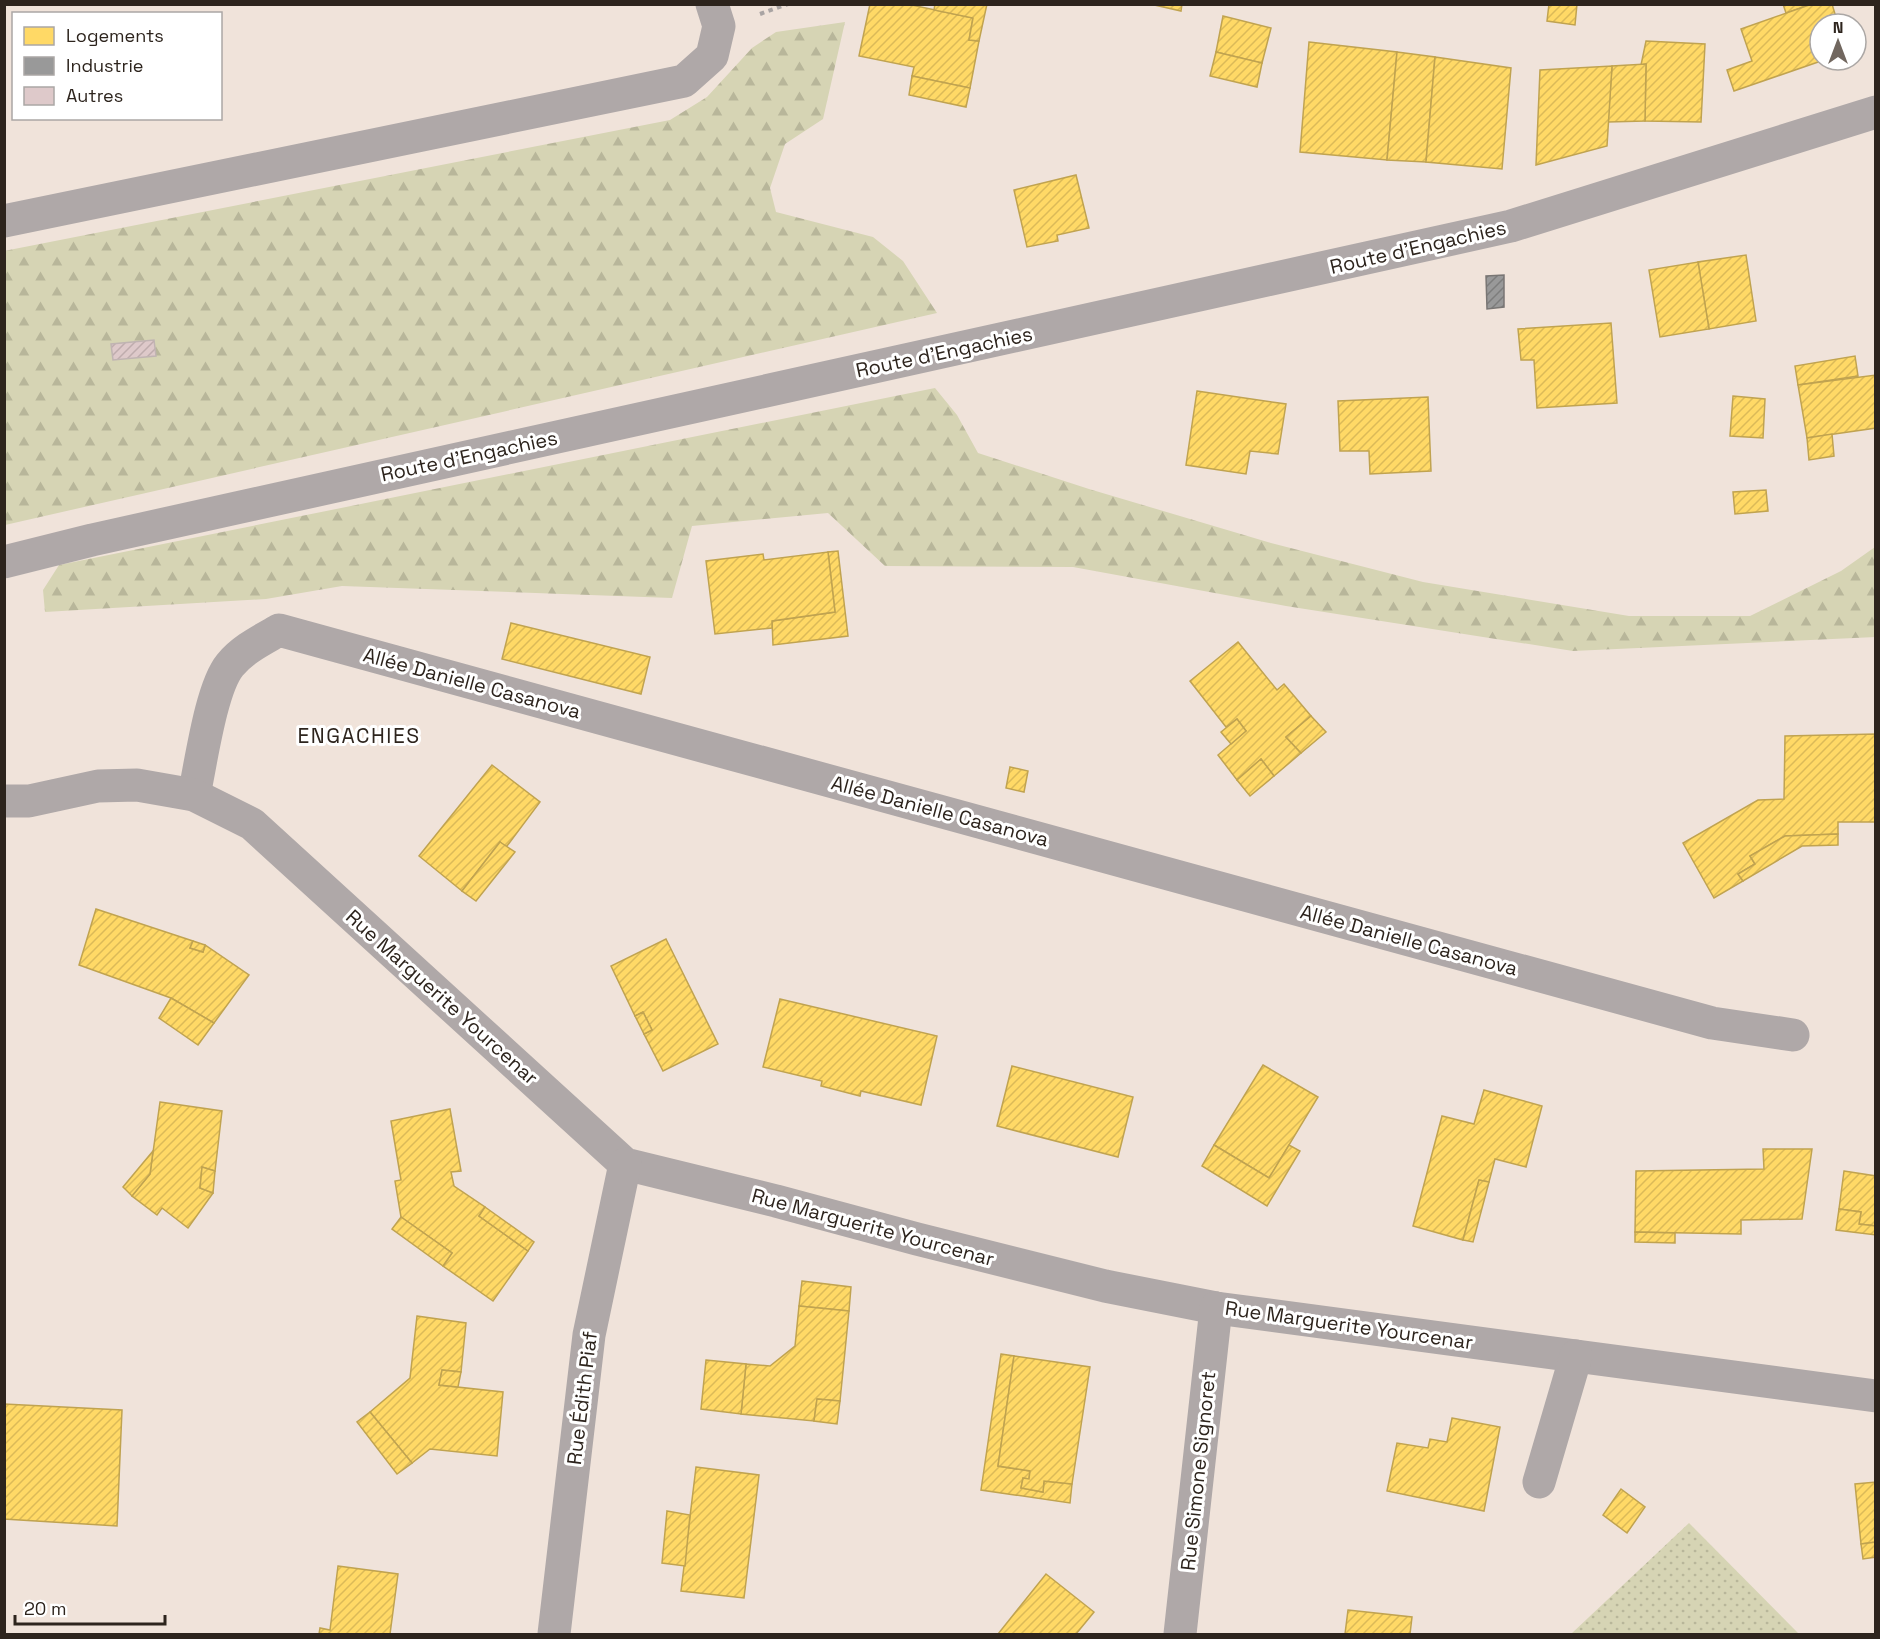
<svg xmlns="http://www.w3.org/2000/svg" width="1880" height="1639" font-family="'Space Grotesk',sans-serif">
	<defs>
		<pattern id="forest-firs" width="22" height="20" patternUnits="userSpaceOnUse" patternTransform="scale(1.5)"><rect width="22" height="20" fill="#d6d4b4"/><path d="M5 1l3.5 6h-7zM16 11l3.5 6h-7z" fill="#b8b69a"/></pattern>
		<pattern id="garden-dots" width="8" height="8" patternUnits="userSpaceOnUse" patternTransform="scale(1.5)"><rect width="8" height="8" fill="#d6d4b4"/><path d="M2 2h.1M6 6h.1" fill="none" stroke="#b8b69a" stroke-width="1.8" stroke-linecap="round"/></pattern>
		<pattern id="homes-hatch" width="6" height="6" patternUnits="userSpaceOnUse" patternTransform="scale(1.5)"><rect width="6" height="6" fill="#ffd966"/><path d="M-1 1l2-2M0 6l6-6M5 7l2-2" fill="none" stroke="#dbba58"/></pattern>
		<pattern id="industry-hatch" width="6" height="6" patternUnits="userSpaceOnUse" patternTransform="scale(1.5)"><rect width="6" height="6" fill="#999"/><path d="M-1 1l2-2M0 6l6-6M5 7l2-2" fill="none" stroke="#7d7d7c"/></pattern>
		<pattern id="building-hatch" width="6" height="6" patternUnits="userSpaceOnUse" patternTransform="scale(1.5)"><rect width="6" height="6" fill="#dec9ca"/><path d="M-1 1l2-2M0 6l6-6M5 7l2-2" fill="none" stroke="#bfacad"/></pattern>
	</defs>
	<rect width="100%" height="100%" fill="#f0e3da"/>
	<g fill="url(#forest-firs)">
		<path d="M845,22L823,119L785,144L770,188L776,212L873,237L903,261L937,313L5,525L4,251L670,120L707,97L752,48L776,32Z"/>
		<path d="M935,388L957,415L978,453L1089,489L1271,543L1423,582L1629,616H1750L1841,571L1875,547L1876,637L1573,651L1286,606L1073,567L885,566L828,513L692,526L672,598L342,586L266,599L45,612L43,590L59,565Z"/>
	</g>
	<path fill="url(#garden-dots)" d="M1689,1523L1799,1634H1571Z"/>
	<g fill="url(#homes-hatch)" stroke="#c0a350" stroke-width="1.5">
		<path d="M870,4H907L973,18L969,40L979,41L970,88L912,76L914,67L859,56Z"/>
		<path d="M935,4H987L979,41L969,40L973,18L934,10Z"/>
		<path d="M1150,4H1182L1181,11Z"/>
		<path d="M1549,4H1577L1575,25L1547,21Z"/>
		<path d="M1783,4H1812L1786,13Z"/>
		<path d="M1812,4H1832L1838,24H1820V60H1824L1734,91L1727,70L1752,61L1741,29Z"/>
		<path d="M1223,16L1271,28L1262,63L1216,52Z"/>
		<path d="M1646,41L1705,44L1701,122L1645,121L1646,64L1641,65Z"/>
		<path d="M1309,42L1397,52L1387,160L1300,152Z"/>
		<path d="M1216,52L1262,63L1257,87L1210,76Z"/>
		<path d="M1397,52L1435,57L1426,162L1387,160Z"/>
		<path d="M1435,57L1511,68L1502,169L1426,162Z"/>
		<path d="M1646,64L1645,121L1608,122L1612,66Z"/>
		<path d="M1612,66L1607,146L1536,165L1540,70Z"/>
		<path d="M912,76L970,88L966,107L909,95Z"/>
		<path d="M1076,175L1089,228L1057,235L1058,241L1027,247L1014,190Z"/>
		<path d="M1746,255L1756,321L1709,329L1698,262Z"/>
		<path d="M1698,262L1709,329L1660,337L1649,270Z"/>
		<path d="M1611,323L1617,403L1537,408L1534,360H1521L1518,329Z"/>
		<path d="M1855,356L1858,376L1798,385L1795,366Z"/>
		<path d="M1876,375V428L1807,438L1798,385Z"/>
		<path d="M1197,391L1286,404L1278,454L1250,451L1246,474L1186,465Z"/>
		<path d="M1733,396L1765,399L1763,438L1730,436Z"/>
		<path d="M1428,397L1431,471L1370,474L1369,451H1340L1338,401Z"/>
		<path d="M1832,434L1834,456L1809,460L1807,438Z"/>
		<path d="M1766,490L1768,511L1735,514L1733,492Z"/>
		<path d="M838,551L848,636L773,645L772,621L835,612L828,552Z"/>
		<path d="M828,552L835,612L772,621V628L715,634L706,561L763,554L764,560Z"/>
		<path d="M511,623L650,657L641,694L502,659Z"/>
		<path d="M1238,642L1277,690L1284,684L1311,716L1286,737L1301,753L1274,776L1261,759L1237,780L1218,755L1246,731L1237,719L1226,727L1190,681Z"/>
		<path d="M1311,716L1326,732L1301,753L1286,737Z"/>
		<path d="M1237,719L1246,731L1231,744L1221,732Z"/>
		<path d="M1876,734V822H1838V834L1785,836L1750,856L1755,864L1738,874L1743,881L1714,898L1683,843L1758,800L1784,799L1785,736Z"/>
		<path d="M1261,759L1274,776L1250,796L1237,780Z"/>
		<path d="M492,765L540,802L507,846L505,847L500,842L462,891L419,856Z"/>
		<path d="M1010,767L1028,771L1024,792L1006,788Z"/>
		<path d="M1838,834V845L1802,846L1743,881L1738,874L1755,864L1750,856L1785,836Z"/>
		<path d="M500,842L515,852L476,901L462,891Z"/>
		<path d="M96,909L193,941L190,948L203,952L205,945L249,975L214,1023L171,998L79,965Z"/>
		<path d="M666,939L718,1044L663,1071L644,1034L652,1030L643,1012L635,1016L611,966Z"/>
		<path d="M193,941L205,945L203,952L190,948Z"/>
		<path d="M171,998L214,1023L198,1045L159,1018Z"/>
		<path d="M780,999L937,1036L921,1105L861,1091L860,1096L821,1086L822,1081L763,1067Z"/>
		<path d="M643,1012L652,1030L644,1034L635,1016Z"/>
		<path d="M1263,1065L1318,1097L1269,1178L1214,1145Z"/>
		<path d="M1012,1066L1133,1097L1118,1157L997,1126Z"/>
		<path d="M1484,1090L1542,1106L1526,1167L1495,1159L1489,1182L1479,1180L1463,1240L1413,1226L1442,1116L1474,1124Z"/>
		<path d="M160,1102L222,1111L215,1171L202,1167L200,1188L213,1193L188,1228L162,1208L157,1215L132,1196L150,1174Z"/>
		<path d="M450,1109L461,1171L451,1172L454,1186L485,1207L479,1216L528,1251L493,1301L443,1266L452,1253L401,1217L395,1181L401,1180L391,1121Z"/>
		<path d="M1214,1145L1269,1178L1289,1145L1300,1151L1267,1206L1202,1166Z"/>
		<path d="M1763,1149H1812L1802,1219L1741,1220V1234L1635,1232L1636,1171L1764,1169Z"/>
		<path d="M153,1151L150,1174L132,1196L123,1187Z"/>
		<path d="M202,1167L215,1171L213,1193L200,1188Z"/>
		<path d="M1844,1171L1876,1176V1226L1859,1224L1861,1212L1839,1209Z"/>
		<path d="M1479,1180L1489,1182L1473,1242L1463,1240Z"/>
		<path d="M485,1207L534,1242L528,1251L479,1216Z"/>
		<path d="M1839,1209L1861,1212L1859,1224L1876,1226V1235L1836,1230Z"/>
		<path d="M401,1217L452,1253L443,1266L392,1229Z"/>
		<path d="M1635,1232L1675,1233V1243L1635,1242Z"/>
		<path d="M802,1281L851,1287L849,1311L799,1306Z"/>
		<path d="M799,1306L849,1311L840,1401L817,1399L814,1421L741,1414L746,1364L770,1366L795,1346Z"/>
		<path d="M417,1316L466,1323L461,1372L442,1370L439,1385L503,1392L497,1456L430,1449L412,1463L370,1412L410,1378Z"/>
		<path d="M1001,1354L1014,1356L998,1466L1030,1471L1029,1479L1023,1478L1021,1488L1043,1492L1044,1481L1072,1484L1070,1503L981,1490Z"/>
		<path d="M1014,1356L1090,1367L1072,1484L1044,1481L1043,1492L1021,1488L1023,1478L1029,1479L1030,1471L998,1466Z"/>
		<path d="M706,1360L746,1364L741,1414L701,1409Z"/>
		<path d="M442,1370L461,1372L458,1387L439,1385Z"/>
		<path d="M817,1399L840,1401L837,1424L814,1421Z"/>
		<path d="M4,1404L122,1410L117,1526L4,1519Z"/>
		<path d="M370,1412L412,1463L397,1474L357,1422Z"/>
		<path d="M1452,1418L1500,1427L1484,1511L1387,1491L1397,1443L1428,1448L1430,1439L1447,1442Z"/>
		<path d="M696,1467L759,1475L744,1598L681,1591Z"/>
		<path d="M1876,1482V1542L1861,1544L1855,1484Z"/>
		<path d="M1621,1489L1645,1507L1627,1533L1603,1515Z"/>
		<path d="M667,1511L690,1515L685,1566L662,1563Z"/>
		<path d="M1876,1542V1557L1863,1559L1861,1544Z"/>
		<path d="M338,1566L398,1574L390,1634H319L320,1628L330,1630Z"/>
		<path d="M1046,1574L1094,1612L1076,1634H998Z"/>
		<path d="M1348,1610L1412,1617L1410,1634H1345Z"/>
	</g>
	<path fill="url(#industry-hatch)" stroke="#797674" stroke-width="1.5" d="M1504,275V307L1487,309L1486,276Z"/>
	<path fill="url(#building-hatch)" stroke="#c0b4b2" stroke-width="1.5" d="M154,340L156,356L113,360L111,344Z"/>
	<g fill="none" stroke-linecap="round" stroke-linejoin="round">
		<path stroke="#a9a4a3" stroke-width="4" stroke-dasharray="4.5 4.5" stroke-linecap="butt" d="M760,14L788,4"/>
		<g stroke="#afa8a8" stroke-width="33">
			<path d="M4,221L684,81L712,56L719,26L712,4"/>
			<path d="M4,562L92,540L1511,226L1876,112"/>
			<path d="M194,795C201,763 211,688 230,665C243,649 262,640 279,630L1712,1023L1793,1035"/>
			<path d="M4,801H29L98,786L137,785L194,795L252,824L625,1164L776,1201L917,1239L1105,1286L1216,1308L1876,1396"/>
			<path d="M1539,1482L1576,1356"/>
			<path d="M554,1634L589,1335L625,1164"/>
			<path d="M1180,1634L1216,1308"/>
		</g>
	</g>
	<g text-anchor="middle" stroke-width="6" stroke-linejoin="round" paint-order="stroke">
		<g font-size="20" fill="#2d241d" stroke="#fff">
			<text transform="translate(1418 247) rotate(-13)" y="7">Route d'Engachies</text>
			<text transform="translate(944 352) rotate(-12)" y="7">Route d'Engachies</text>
			<text transform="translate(469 456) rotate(-12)" y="7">Route d'Engachies</text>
			<text transform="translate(472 683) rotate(15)" y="7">Allée Danielle Casanova</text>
			<text transform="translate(940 811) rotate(15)" y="7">Allée Danielle Casanova</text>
			<text transform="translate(1409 940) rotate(15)" y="7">Allée Danielle Casanova</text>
			<text transform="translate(442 997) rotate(42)" y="7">Rue Marguerite Yourcenar</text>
			<text transform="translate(873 1227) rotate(15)" y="7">Rue Marguerite Yourcenar</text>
			<text transform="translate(1349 1325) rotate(8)" y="7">Rue Marguerite Yourcenar</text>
			<text transform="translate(582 1398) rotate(-83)" y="7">Rue Édith Piaf</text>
			<text transform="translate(1198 1471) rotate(-84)" y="7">Rue Simone Signoret</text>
		</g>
		<g font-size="21" letter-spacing="1.5" fill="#2d241d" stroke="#fff">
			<text x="359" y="743">ENGACHIES</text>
		</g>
	</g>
	<rect width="1880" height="1639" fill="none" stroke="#2d241d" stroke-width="12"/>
	<rect x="12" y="12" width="210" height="108" fill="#ffffff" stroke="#aba7a5" stroke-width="1.5"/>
	<rect x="24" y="27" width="30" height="18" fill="#ffd966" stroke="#aba7a5" stroke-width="1.5"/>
	<text x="66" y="42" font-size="18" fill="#2d241d">Logements</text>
	<rect x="24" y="57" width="30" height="18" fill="#999999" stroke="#aba7a5" stroke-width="1.5"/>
	<text x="66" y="72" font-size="18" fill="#2d241d">Industrie</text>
	<rect x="24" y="87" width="30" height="18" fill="#dec9ca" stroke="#aba7a5" stroke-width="1.5"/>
	<text x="66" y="102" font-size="18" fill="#2d241d">Autres</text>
	<g transform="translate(1838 42)"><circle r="28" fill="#ffffff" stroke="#aba7a5" stroke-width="1.5"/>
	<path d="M0-4.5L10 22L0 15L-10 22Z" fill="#71675f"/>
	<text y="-9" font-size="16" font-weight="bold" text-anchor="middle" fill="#2d241d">N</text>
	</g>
	<path d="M15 1615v9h150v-9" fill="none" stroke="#2d241d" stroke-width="3"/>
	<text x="24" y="1615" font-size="18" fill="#2d241d" stroke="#ffffff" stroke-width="4.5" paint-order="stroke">20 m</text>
</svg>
